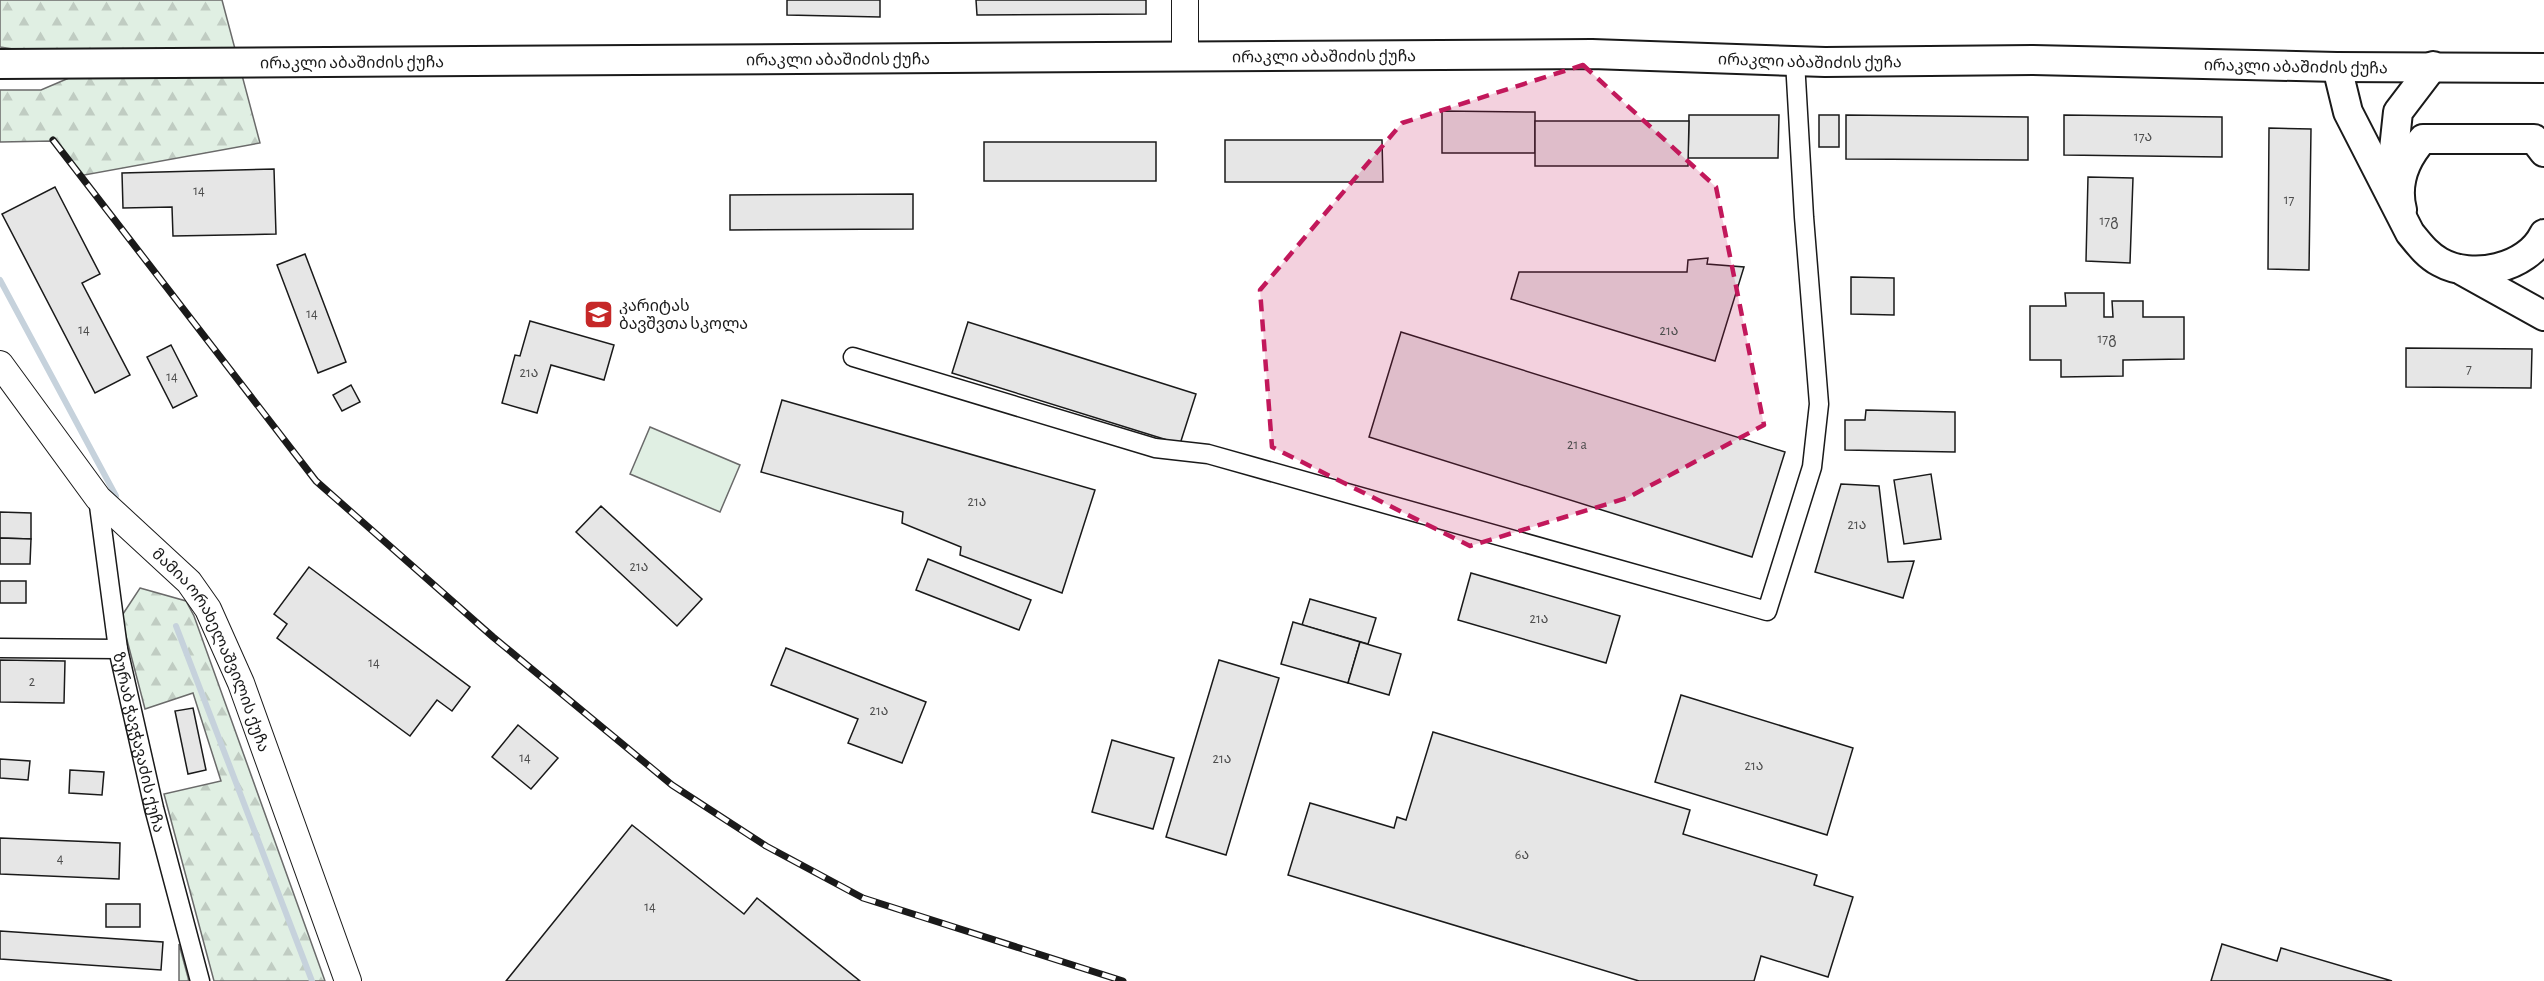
<svg xmlns="http://www.w3.org/2000/svg" width="2544" height="981" font-family="'Alegreya Sans','Noto Sans Georgian',sans-serif">
	<defs>
		<pattern id="forest-firs" width="22" height="20" patternUnits="userSpaceOnUse" patternTransform="scale(1.5)"><rect width="22" height="20" fill="#e0efe3"/><path d="M5 1l3.5 6h-7zM16 11l3.5 6h-7z" fill="#c0ccc2"/></pattern>
	</defs>
	<rect width="100%" height="100%" fill="#fff"/>
	<g fill="url(#forest-firs)" stroke="#6a6a6a" stroke-width="1.5">
		<path d="M0,0H222L260,143L79,176L53,141L0,142V90H41L104,63L0,47Z"/>
		<path d="M140,588L186,601L194,616L325,981H214L164,794L221,781L193,693L145,709L121,617Z"/>
		<path d="M179,944L189,981H179Z"/>
	</g>
	<path fill="#e0efe3" stroke="#6a6a6a" stroke-width="1.5" d="M650,427L740,465L720,512L630,474Z"/>
	<g fill="none" stroke-linecap="round" stroke-linejoin="round">
		<g stroke="#c6d2dc" stroke-width="6">
			<path d="M0,280L116,496"/>
			<path d="M176,626L312,981"/>
		</g>
	</g>
	<g fill="#e6e6e6" stroke="#1a1a1a" stroke-width="1.5">
		<path d="M787,0H880V17L787,15Z"/>
		<path d="M976,0H1146V14L977,15Z"/>
		<path d="M1442,111L1535,112V153H1442Z"/>
		<path d="M1689,115H1779L1778,158H1688Z"/>
		<rect x="1819" y="115" width="20" height="32"/>
		<path d="M1846,115L2028,117V160L1846,159Z"/>
		<path d="M2064,115L2222,117V157L2064,155Z"/>
		<path d="M1535,121H1689L1688,166H1535Z"/>
		<path d="M2269,128L2311,129L2309,270L2268,269Z"/>
		<path d="M1225,140H1382L1383,182H1225Z"/>
		<rect x="984" y="142" width="172" height="39"/>
		<path d="M274,169L276,234L173,236L172,207L123,208L122,173Z"/>
		<path d="M2088,177L2133,178L2130,263L2086,261Z"/>
		<path d="M55,187L100,274L82,283L130,375L95,393L2,214Z"/>
		<path d="M913,194V229L730,230V195Z"/>
		<path d="M305,254L346,362L318,373L277,265Z"/>
		<path d="M1708,258L1707,264L1744,267L1715,361L1511,299L1519,272H1687L1688,260Z"/>
		<path d="M1851,277L1894,278V315L1851,314Z"/>
		<path d="M2065,293H2104V317H2113L2112,301H2143V317H2184V359L2123,360V376L2061,377V360H2030V306H2066Z"/>
		<path d="M530,321L614,345L604,380L551,365L537,413L502,403L515,355L520,356Z"/>
		<path d="M968,322L1196,394L1180,444L952,373Z"/>
		<path d="M1401,332L1785,452L1752,557L1369,437Z"/>
		<path d="M171,345L197,396L173,408L147,357Z"/>
		<path d="M2406,348L2532,349L2531,388L2406,387Z"/>
		<path d="M351,385L360,402L342,411L333,395Z"/>
		<path d="M782,400L1095,490L1062,593L960,555L961,547L902,523L903,512L761,472Z"/>
		<path d="M1866,410L1955,412V452L1845,450V420H1865Z"/>
		<path d="M1931,474L1941,539L1904,544L1894,480Z"/>
		<path d="M1841,484L1879,486L1888,562L1914,561L1903,598L1815,572Z"/>
		<path d="M601,506L702,599L677,626L576,532Z"/>
		<path d="M0,512L31,513V539L0,538Z"/>
		<path d="M0,538L31,539L30,564H0Z"/>
		<path d="M928,559L1031,600L1019,630L916,590Z"/>
		<path d="M309,567L470,687L452,711L437,700L410,736L277,638L287,624L274,614Z"/>
		<path d="M1471,573L1620,616L1606,663L1458,620Z"/>
		<rect x="0" y="581" width="26" height="22"/>
		<path d="M1310,599L1376,618L1368,644L1302,625Z"/>
		<path d="M1293,622L1360,642L1348,683L1281,664Z"/>
		<path d="M1360,642L1401,654L1389,695L1348,683Z"/>
		<path d="M786,648L926,702L902,763L848,743L858,719L771,685Z"/>
		<path d="M0,660L65,661L64,703L0,702Z"/>
		<path d="M1219,660L1279,678L1226,855L1166,837Z"/>
		<path d="M1681,695L1853,748L1827,835L1655,782Z"/>
		<path d="M193,708L206,770L188,774L175,711Z"/>
		<path d="M518,725L558,758L531,789L492,757Z"/>
		<path d="M1433,732L1690,810L1683,834L1817,875L1814,885L1853,897L1828,977L1761,956L1754,981H1639L1288,875L1310,803L1394,828L1397,817L1406,820Z"/>
		<path d="M1112,740L1174,758L1153,829L1092,812Z"/>
		<path d="M0,759L30,761L28,780L0,778Z"/>
		<path d="M70,770L104,772L102,795L69,793Z"/>
		<path d="M632,825L744,914L757,898L860,981H506Z"/>
		<path d="M0,838L120,843L119,879L0,874Z"/>
		<rect x="106" y="904" width="34" height="23"/>
		<path d="M0,931L163,942L161,970L0,959Z"/>
		<path d="M2222,944L2277,961L2281,948L2392,981H2211Z"/>
	</g>
	<g fill="none" stroke-linecap="round" stroke-linejoin="round">
		<defs>
			<g id="street">
				<path d="M853,357L1155,448L1208,454L1767,611L1812,467L1819,404L1804,217L1795,61"/>
				<path id="s1" d="M98,498L118,649L154,808L200,981"/>
				<path d="M0,648L118,649"/>
			</g>
			<g id="secondary">
				<path d="M1185,56V0"/>
				<path id="s2" d="M0,364L98,498L189,582L208,609L241,683L348,981"/>
			</g>
			<g id="primary">
				<path id="s3" d="M0,64L1592,54L1825,62L2033,60L2337,67L2544,68"/>
				<path d="M2337,67L2348,112L2410,233C2419,244 2427,255 2440,262C2472,280 2527,269 2544,234"/>
				<path d="M2391,177L2398,112L2433,66"/>
				<path d="M2402,210C2395,182 2405,159 2423,139H2534L2544,152"/>
				<path d="M2463,271L2544,316"/>
			</g>
		</defs>
		<use href="#street" stroke="#1a1a1a" stroke-width="21"/>
		<use href="#secondary" stroke="#1a1a1a" stroke-width="28"/>
		<use href="#primary" stroke="#1a1a1a" stroke-width="32"/>
		<use href="#street" stroke="#fff" stroke-width="18"/>
		<use href="#secondary" stroke="#fff" stroke-width="26"/>
		<use href="#primary" stroke="#fff" stroke-width="28"/>
		<defs>
			<path id="rail" d="M53,140L316,481L493,637L672,785L766,846L863,898L1123,981"/>
		</defs>
		<use href="#rail" stroke="#1a1a1a" stroke-width="7"/>
		<use href="#rail" stroke="#fff" stroke-width="4.5" stroke-dasharray="14" stroke-linecap="butt"/>
	</g>
	<path fill="#c2185b" fill-opacity="0.2" stroke="#c2185b" stroke-width="4.5" stroke-dasharray="12 8" stroke-linejoin="round" d="M1583,65L1716,187L1764,425L1627,498L1470,546L1272,447L1260,290L1402,123Z"/>
	<defs>
		<symbol id="school-square" viewBox="-11 -11 22 22"><rect x="-9" y="-9" width="18" height="18" rx="4" fill="#c62828" stroke="#fff"/><path d="M0-5L7-2L0 1L-7-2ZM-4 1L0 2.5L4 1V4Q0 6-4 4Z" fill="#fff"/></symbol>
	</defs>
	<g fill-rule="evenodd">
		<use href="#school-square" x="582" y="298" width="33" height="33"/>
	</g>
	<g text-anchor="middle" stroke-width="4.5" stroke-linejoin="round" paint-order="stroke">
		<g font-size="14" fill="#4d4d4d">
			<text x="2143" y="141">17ა</text>
			<text x="199" y="195">14</text>
			<text x="2289" y="204">17</text>
			<text x="2109" y="225">17გ</text>
			<text x="312" y="318">14</text>
			<text x="84" y="334">14</text>
			<text x="1669" y="335">21ა</text>
			<text x="2107" y="343">17გ</text>
			<text x="2469" y="373">7</text>
			<text x="529" y="377">21ა</text>
			<text x="172" y="381">14</text>
			<text x="1577" y="449">21 a</text>
			<text x="977" y="506">21ა</text>
			<text x="1857" y="529">21ა</text>
			<text x="639" y="571">21ა</text>
			<text x="1539" y="623">21ა</text>
			<text x="374" y="667">14</text>
			<text x="32" y="686">2</text>
			<text x="879" y="715">21ა</text>
			<text x="525" y="762">14</text>
			<text x="1222" y="763">21ა</text>
			<text x="1754" y="770">21ა</text>
			<text x="1522" y="859">6ა</text>
			<text x="60" y="863">4</text>
			<text x="650" y="911">14</text>
		</g>
		<g font-size="16" fill="#1a1a1a" stroke="#fff">
			<text dy="6" stroke="none"><textPath href="#s3" startOffset="1324">ირაკლი აბაშიძის ქუჩა</textPath></text>
			<text dy="6" stroke="none"><textPath href="#s3" startOffset="838">ირაკლი აბაშიძის ქუჩა</textPath></text>
			<text dy="6" stroke="none"><textPath href="#s3" startOffset="1810">ირაკლი აბაშიძის ქუჩა</textPath></text>
			<text dy="6" stroke="none"><textPath href="#s3" startOffset="352">ირაკლი აბაშიძის ქუჩა</textPath></text>
			<text dy="6" stroke="none"><textPath href="#s3" startOffset="2296">ირაკლი აბაშიძის ქუჩა</textPath></text>
			<text dy="6" stroke="none"><textPath href="#s2" startOffset="360">მამია ორახელაშვილის ქუჩა</textPath></text>
			<text dy="6" stroke="none"><textPath href="#s1" startOffset="248">ზურაბ ჭავჭავაძის ქუჩა</textPath></text>
		</g>
		<g font-size="16" fill="#1a1a1a" stroke="#fff" text-anchor="start">
			<text x="619" y="311">კარიტას<tspan x="619" dy="18">ბავშვთა სკოლა</tspan></text>
		</g>
	</g>
</svg>
